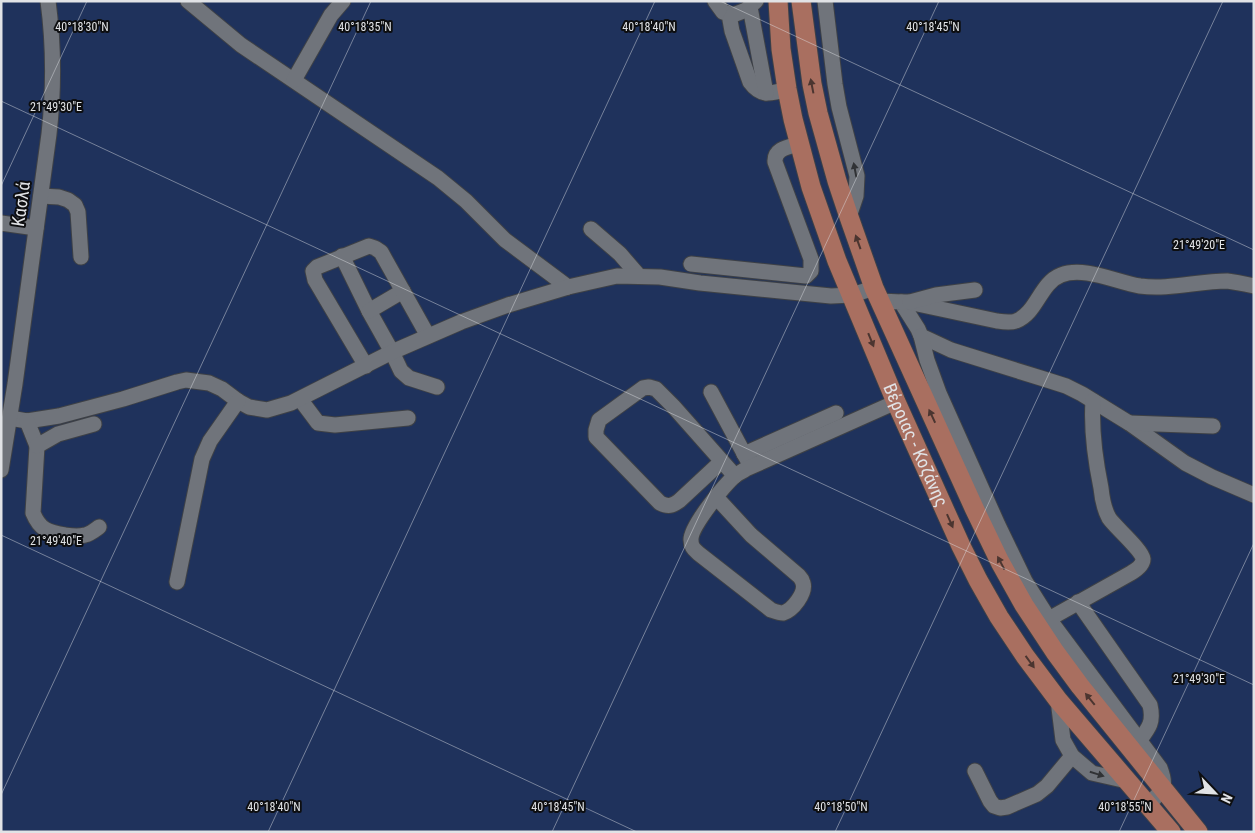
<svg xmlns="http://www.w3.org/2000/svg" width="1255" height="833" font-family="'Roboto Condensed',sans-serif">
	<rect width="100%" height="100%" fill="#22252a"/>
	<rect fill="#1f325c" x="1" y="1" width="1253" height="831"/>
	<g fill="none" stroke-linecap="round" stroke-linejoin="round">
		<defs>
			<g id="minor">
				<path d="M188,1L241,45L438,178L466,201L505,240L568,287"/>
				<path d="M715,1L723,12L733,15"/>
				<path d="M756,1L746,10L733,15L730,20L732,31L750,82C761,97 771,94 787,89"/>
				<path d="M825,1L835,84L839,107L857,176L856,196L849,217"/>
				<path d="M750,7L766,93"/>
				<path d="M294,80L331,15L343,1"/>
				<path d="M41,196L59,197L68,200L75,205L78,212L81,257"/>
				<path d="M1,223L36,228"/>
				<path d="M591,229L620,254L639,276"/>
				<path d="M342,256L369,311L392,352L401,371L409,378L437,387"/>
				<path d="M691,264L806,276L811,271V259L775,162C774,148 789,147 800,144"/>
				<path d="M880,301L901,302L918,329L921,336L951,350L1044,379L1066,386L1082,394L1129,423L1185,463L1212,477L1254,495"/>
				<path d="M901,302H908L997,321C1004,322 1010,323 1016,321C1037,313 1040,283 1061,275C1084,266 1116,282 1140,286C1169,290 1198,281 1227,281C1236,282 1245,284 1254,286"/>
				<path d="M910,302L936,295L975,290"/>
				<path d="M369,311L403,291"/>
				<path d="M921,336L927,360L939,393L998,525L1025,581L1049,619"/>
				<path d="M366,366L315,280L313,271L317,267L369,246L375,248L381,252L428,336"/>
				<path d="M711,392L748,461"/>
				<path d="M300,399L318,423L335,425L408,418"/>
				<path d="M1093,401C1091,431 1095,459 1101,488C1102,498 1104,509 1109,518C1115,527 1142,550 1143,559C1143,565 1136,570 1131,573L1049,619L1160,768C1168,789 1162,790 1148,805"/>
				<path d="M10,418L27,421L59,416L123,399L177,382L186,380L209,383L222,389L238,401L249,407L267,410L291,403L392,352L461,322L508,305L568,287L617,276L660,277L700,283L831,296L852,295L874,288"/>
				<path d="M27,421L37,446L33,513C40,530 48,532 65,535C72,536 78,537 85,535C90,534 95,530 99,527"/>
				<path d="M1129,423L1213,426"/>
				<path d="M37,446L58,434L94,424"/>
				<path d="M744,454L836,413"/>
				<path d="M722,461L679,501C672,506 668,507 660,503L596,437V430L599,420L643,388L649,387L656,389L673,406L735,476"/>
				<path d="M1,470L15,384L49,134C54,89 54,46 48,1"/>
				<path d="M716,497L751,535L799,576C801,578 802,579 803,583C806,593 793,610 783,613C779,613 774,611 771,610L698,553C694,549 691,547 691,540C690,527 725,484 736,475C739,473 743,471 746,469L896,402"/>
				<path d="M177,582L202,459L210,441L238,401"/>
				<path d="M1078,602L1150,705C1154,722 1149,728 1139,741"/>
				<path d="M1058,700L1063,740L1072,756L1092,773L1127,781"/>
				<path d="M975,771L990,801L994,806L1000,808L1007,807L1037,794L1047,786L1072,756"/>
			</g>
			<g id="major">
				<path id="s1" d="M778,1L781,49L787,89L793,119L811,187L837,261L896,402L961,546L978,580L999,617L1025,656L1058,700L1171,832"/>
				<path d="M801,1L812,84L818,113L837,181L849,217L874,288L974,508L1000,562L1024,605L1055,652L1080,686L1198,832"/>
			</g>
		</defs>
		<use href="#minor" stroke="#3e4146" stroke-width="17"/>
		<use href="#major" stroke="#3e4146" stroke-width="21"/>
		<use href="#minor" stroke="#70747b" stroke-width="15"/>
		<use href="#major" stroke="#a96f60" stroke-width="19"/>
	</g>
	<defs><path id="oneway-solid" d="M-6-.8H1V-3.2L6.5 0L1 3.2V.8H-6Z" transform="scale(1.25)"/></defs>
	<g fill="#4b3530">
		<use href="#oneway-solid" transform="translate(812 86) rotate(-101)"/>
		<use href="#oneway-solid" transform="translate(858 242) rotate(-110)"/>
		<use href="#oneway-solid" transform="translate(871 340) rotate(68)"/>
		<use href="#oneway-solid" transform="translate(932 416) rotate(-115)"/>
		<use href="#oneway-solid" transform="translate(950 521) rotate(66)"/>
		<use href="#oneway-solid" transform="translate(1001 563) rotate(-118)"/>
		<use href="#oneway-solid" transform="translate(1030 662) rotate(54)"/>
		<use href="#oneway-solid" transform="translate(1090 699) rotate(-129)"/>
	</g>
	<g fill="#303235">
		<use href="#oneway-solid" transform="translate(855 170) rotate(-101)"/>
		<use href="#oneway-solid" transform="translate(1097 774) rotate(17)"/>
	</g>
	<path fill="none" stroke="#e1e3e6" stroke-width="1" stroke-opacity="0.45" d="M720,1L1254,250M1,101L1254,685M1,186L87,1M1,535L637,832M1,795L371,1M268,832L655,1M552,832L939,1M835,832L1223,1M1119,832L1254,543"/>
	<g text-anchor="middle" stroke-width="4" stroke-linejoin="round" paint-order="stroke">
		<g font-size="18" fill="#e1e3e6" stroke="#0d0e10">
			<text transform="translate(21 204) rotate(-82)" y="6">Κασλά</text>
			<text dy="6" stroke="none"><textPath href="#s1" startOffset="468">Βέροιας - Κοζάνης</textPath></text>
		</g>
	</g>
	<g font-size="12" text-anchor="middle" fill="#e1e3e6" stroke="#0d0e10" stroke-width="4" stroke-linejoin="round" paint-order="stroke">
		<text x="82" y="31">40°18'30"N</text>
		<text x="365" y="31">40°18'35"N</text>
		<text x="649" y="31">40°18'40"N</text>
		<text x="933" y="31">40°18'45"N</text>
		<text x="56" y="111">21°49'30"E</text>
		<text x="1199" y="249">21°49'20"E</text>
		<text x="56" y="545">21°49'40"E</text>
		<text x="1199" y="683">21°49'30"E</text>
		<text x="274" y="811">40°18'40"N</text>
		<text x="558" y="811">40°18'45"N</text>
		<text x="841" y="811">40°18'50"N</text>
		<text x="1125" y="811">40°18'55"N</text>
	</g>
	<rect width="1255" height="833" fill="none" stroke="#e1e3e6" stroke-width="5"/>
	<g transform="translate(1215 793) rotate(115)" stroke="#0d0e10" stroke-width="4" paint-order="stroke">
	<path d="M0-4L9 19L0 12L-9 19Z" fill="#e1e3e6"/>
	<text y="-8" font-size="14" font-weight="bold" text-anchor="middle" fill="#e1e3e6">N</text>
	</g>
</svg>
